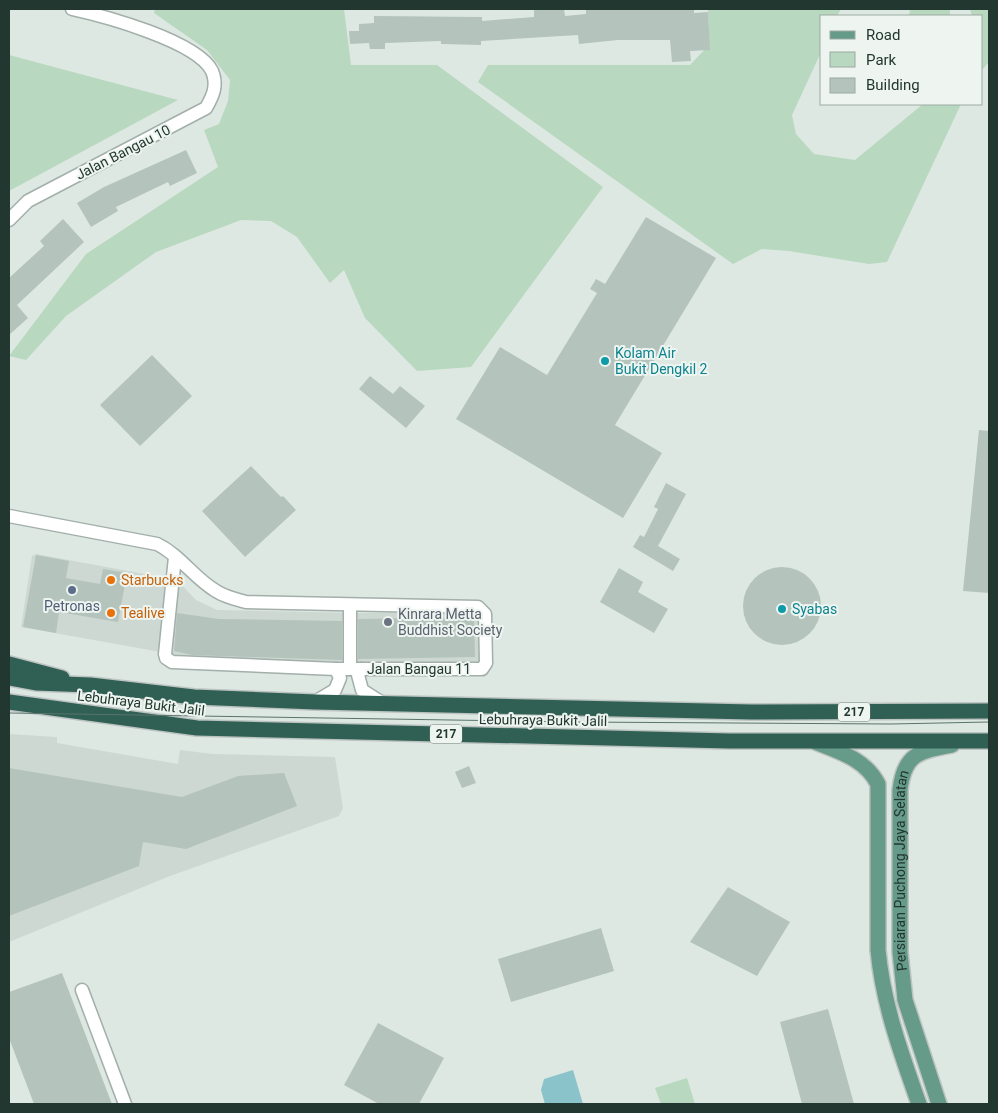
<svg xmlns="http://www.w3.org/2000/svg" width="998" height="1113" font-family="Roboto,sans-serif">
	<rect width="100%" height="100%" fill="#dee8e3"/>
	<g fill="#cdd8d2">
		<path d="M36,554L177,580L196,600L217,610L357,613H478L479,662L211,661L21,627L32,556Z"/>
		<path d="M9,734L57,737V743L178,764L180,750L213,754L335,757L343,808L339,816L170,876L9,942Z"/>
	</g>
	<g fill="#b8d8bf">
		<path d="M155,9H344L351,65H437L603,187L471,367L417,371L365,318L344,270L330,283L297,237L271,221L241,220L156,252L66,316L26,360L9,356L86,254L218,167L204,130L219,124L228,101L230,80L207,50L154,13Z"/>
		<path d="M708,9H841L837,16H822V50L792,115L796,134L814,154L855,160L923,104H961L887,262L869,264L789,251L762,249L733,264L478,82L488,65H690L709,45Z"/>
		<path d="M910,9H950V16H909Z"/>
		<path d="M970,9H989V62L982,70V16H972Z"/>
		<path d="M9,55L178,100L9,191Z"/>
		<path d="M687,1078L695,1104H661L655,1088Z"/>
	</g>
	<path fill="#8ac3ca" d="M573,1070L583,1104H545L541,1090L544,1079Z"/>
	<g fill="#b4c3bc">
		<path d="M564,9L565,16L586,14V9H694V13L708,12L710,50L690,51L691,61L672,62L670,40H618L579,44L578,35L481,41V45L441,44V41L385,43V49H370L369,43L350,44L349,31H359V24L374,23V16L482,17V21L534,17V10Z"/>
		<path d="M186,150L197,173L170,186L168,182L116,207L118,211L91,227L77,203L104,187Z"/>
		<path d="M646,217L716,258L615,425L662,453L623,518L456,419L500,347L547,375L597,293L590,289L596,279L605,284Z"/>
		<path d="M63,219L84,242L17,305L28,318L9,335V278L44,246L40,241Z"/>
		<path d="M152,355L192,396L140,446L100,405Z"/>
		<path d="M370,376L393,394L400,386L425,406L406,428L359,389Z"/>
		<path d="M979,430L989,431V593L963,591Z"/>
		<path d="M251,466L281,497L283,496L296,510L245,557L202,511Z"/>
		<path d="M666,483L686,494L658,546L680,559L673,571L633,547L640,535L644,537L658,509L654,507Z"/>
		<path d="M36,555L69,561L66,578L100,584L103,569L127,573L118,622L59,612L56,633L23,627Z"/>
		<circle cx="782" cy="606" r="39"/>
		<path d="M619,568L643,582L638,592L668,609L654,633L600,602Z"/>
		<path d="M177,613L219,619L342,621V660L192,655L174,651Z"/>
		<path d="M474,617L475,657L358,659V619Z"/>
		<path d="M469,766L476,783L462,788L455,772Z"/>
		<path d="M9,768L182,797L238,776L284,773L297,806L186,849L143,842L139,866L9,916Z"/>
		<path d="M728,887L790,922L757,976L690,942Z"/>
		<path d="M601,928L614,971L511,1002L498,959Z"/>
		<path d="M62,973L112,1104H34L9,1038V992Z"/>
		<path d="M828,1009L854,1104H802L780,1022Z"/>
		<path d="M378,1023L444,1058L419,1104H379L344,1085Z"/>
	</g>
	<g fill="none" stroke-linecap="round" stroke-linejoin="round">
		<defs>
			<g id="minor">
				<path d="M9,220L28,201L206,108C213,96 218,85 212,71C197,41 104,16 72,9"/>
				<path d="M9,516L157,544C180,555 194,578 216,591C225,597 235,599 246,602L478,607L485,614L486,663L482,669H336L172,662L166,658L165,654L175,557"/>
				<path d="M350,605V669"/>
				<path d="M361,669L358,675L362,690L384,704"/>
				<path d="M315,702L335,690L340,678L336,669"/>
				<path d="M82,990L125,1104"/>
			</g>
			<g id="major">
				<path d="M815,742C840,752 865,759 878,784V950C883,1004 901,1053 919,1104"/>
				<path id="s1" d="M939,1104L905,1000L900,952V790C904,754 919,751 952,745"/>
			</g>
			<g id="highway">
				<path d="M9,664L62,678"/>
				<path d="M9,678L36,683L90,685L194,697L315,702L751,712L989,711"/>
				<path d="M9,702L197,728L729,741H989"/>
			</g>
		</defs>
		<use href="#minor" stroke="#a2afaa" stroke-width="15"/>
		<use href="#major" stroke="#bcc3c1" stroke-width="18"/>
		<use href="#highway" stroke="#bcc3c1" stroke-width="18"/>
		<use href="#minor" stroke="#fff" stroke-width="12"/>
		<use href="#major" stroke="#669b8a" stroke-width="15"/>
		<use href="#highway" stroke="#2f6053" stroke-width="15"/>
		<path stroke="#5b736b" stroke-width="1" d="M9,713L576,722L891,724L989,722"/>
	</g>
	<g fill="#0f9aa8" stroke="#eef5f1" stroke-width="2">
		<circle cx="605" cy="361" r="5"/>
		<circle cx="782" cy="609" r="5"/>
	</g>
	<g fill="#e8710a" stroke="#eef5f1" stroke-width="2">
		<circle cx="111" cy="580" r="5"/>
		<circle cx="111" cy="613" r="5"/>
	</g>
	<circle fill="#5c6f8a" stroke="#eef5f1" stroke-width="2" cx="72" cy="590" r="5"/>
	<circle fill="#6b7280" stroke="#eef5f1" stroke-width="2" cx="388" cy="622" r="5"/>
	<g text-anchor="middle" stroke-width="4" stroke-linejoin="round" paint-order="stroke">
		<g fill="#eef5f1" stroke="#5e706a" stroke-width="1">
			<rect x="838" y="702.5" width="32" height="19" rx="4"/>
			<rect x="430" y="724.5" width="32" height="19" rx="4"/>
		</g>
		<g font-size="12" font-weight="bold" fill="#213730">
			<text x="854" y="716">217</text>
			<text x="446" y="738">217</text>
		</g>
		<g font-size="14" fill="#213730" stroke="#eef5f1">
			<text transform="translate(123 152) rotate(-27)" y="5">Jalan Bangau 10</text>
			<text x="419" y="674">Jalan Bangau 11</text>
			<text transform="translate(141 703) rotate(7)" y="5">Lebuhraya Bukit Jalil</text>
			<text transform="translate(543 720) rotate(1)" y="5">Lebuhraya Bukit Jalil</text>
			<text dy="5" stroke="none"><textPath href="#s1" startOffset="239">Persiaran Puchong Jaya Selatan</textPath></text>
		</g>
		<g font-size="14" fill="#0d838f" stroke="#eef5f1" text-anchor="start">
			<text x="615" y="358">Kolam Air<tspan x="615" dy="16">Bukit Dengkil 2</tspan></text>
			<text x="792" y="614">Syabas</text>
		</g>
		<g font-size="14" fill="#c56008" stroke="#eef5f1" text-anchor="start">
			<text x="121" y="585">Starbucks</text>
			<text x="121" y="618">Tealive</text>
		</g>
		<g font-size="14" fill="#4e5e75" stroke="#eef5f1">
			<text x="72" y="611">Petronas</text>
		</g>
		<g font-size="14" fill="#5b616d" stroke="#eef5f1" text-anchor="start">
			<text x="398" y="619">Kinrara Metta<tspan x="398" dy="16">Buddhist Society</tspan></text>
		</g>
	</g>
	<rect width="998" height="1113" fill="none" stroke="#213730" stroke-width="20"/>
	<rect x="820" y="15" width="162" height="90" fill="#eef5f1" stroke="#9ca9a4"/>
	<rect x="830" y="31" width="25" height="8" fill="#669b8a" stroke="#9ca9a4"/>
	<text x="866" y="40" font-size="15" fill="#213730">Road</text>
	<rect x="830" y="52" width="25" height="15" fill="#b8d8bf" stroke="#9ca9a4"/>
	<text x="866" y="65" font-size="15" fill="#213730">Park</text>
	<rect x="830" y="78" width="25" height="15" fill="#b4c3bc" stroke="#9ca9a4"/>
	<text x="866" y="90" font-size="15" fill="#213730">Building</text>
</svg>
